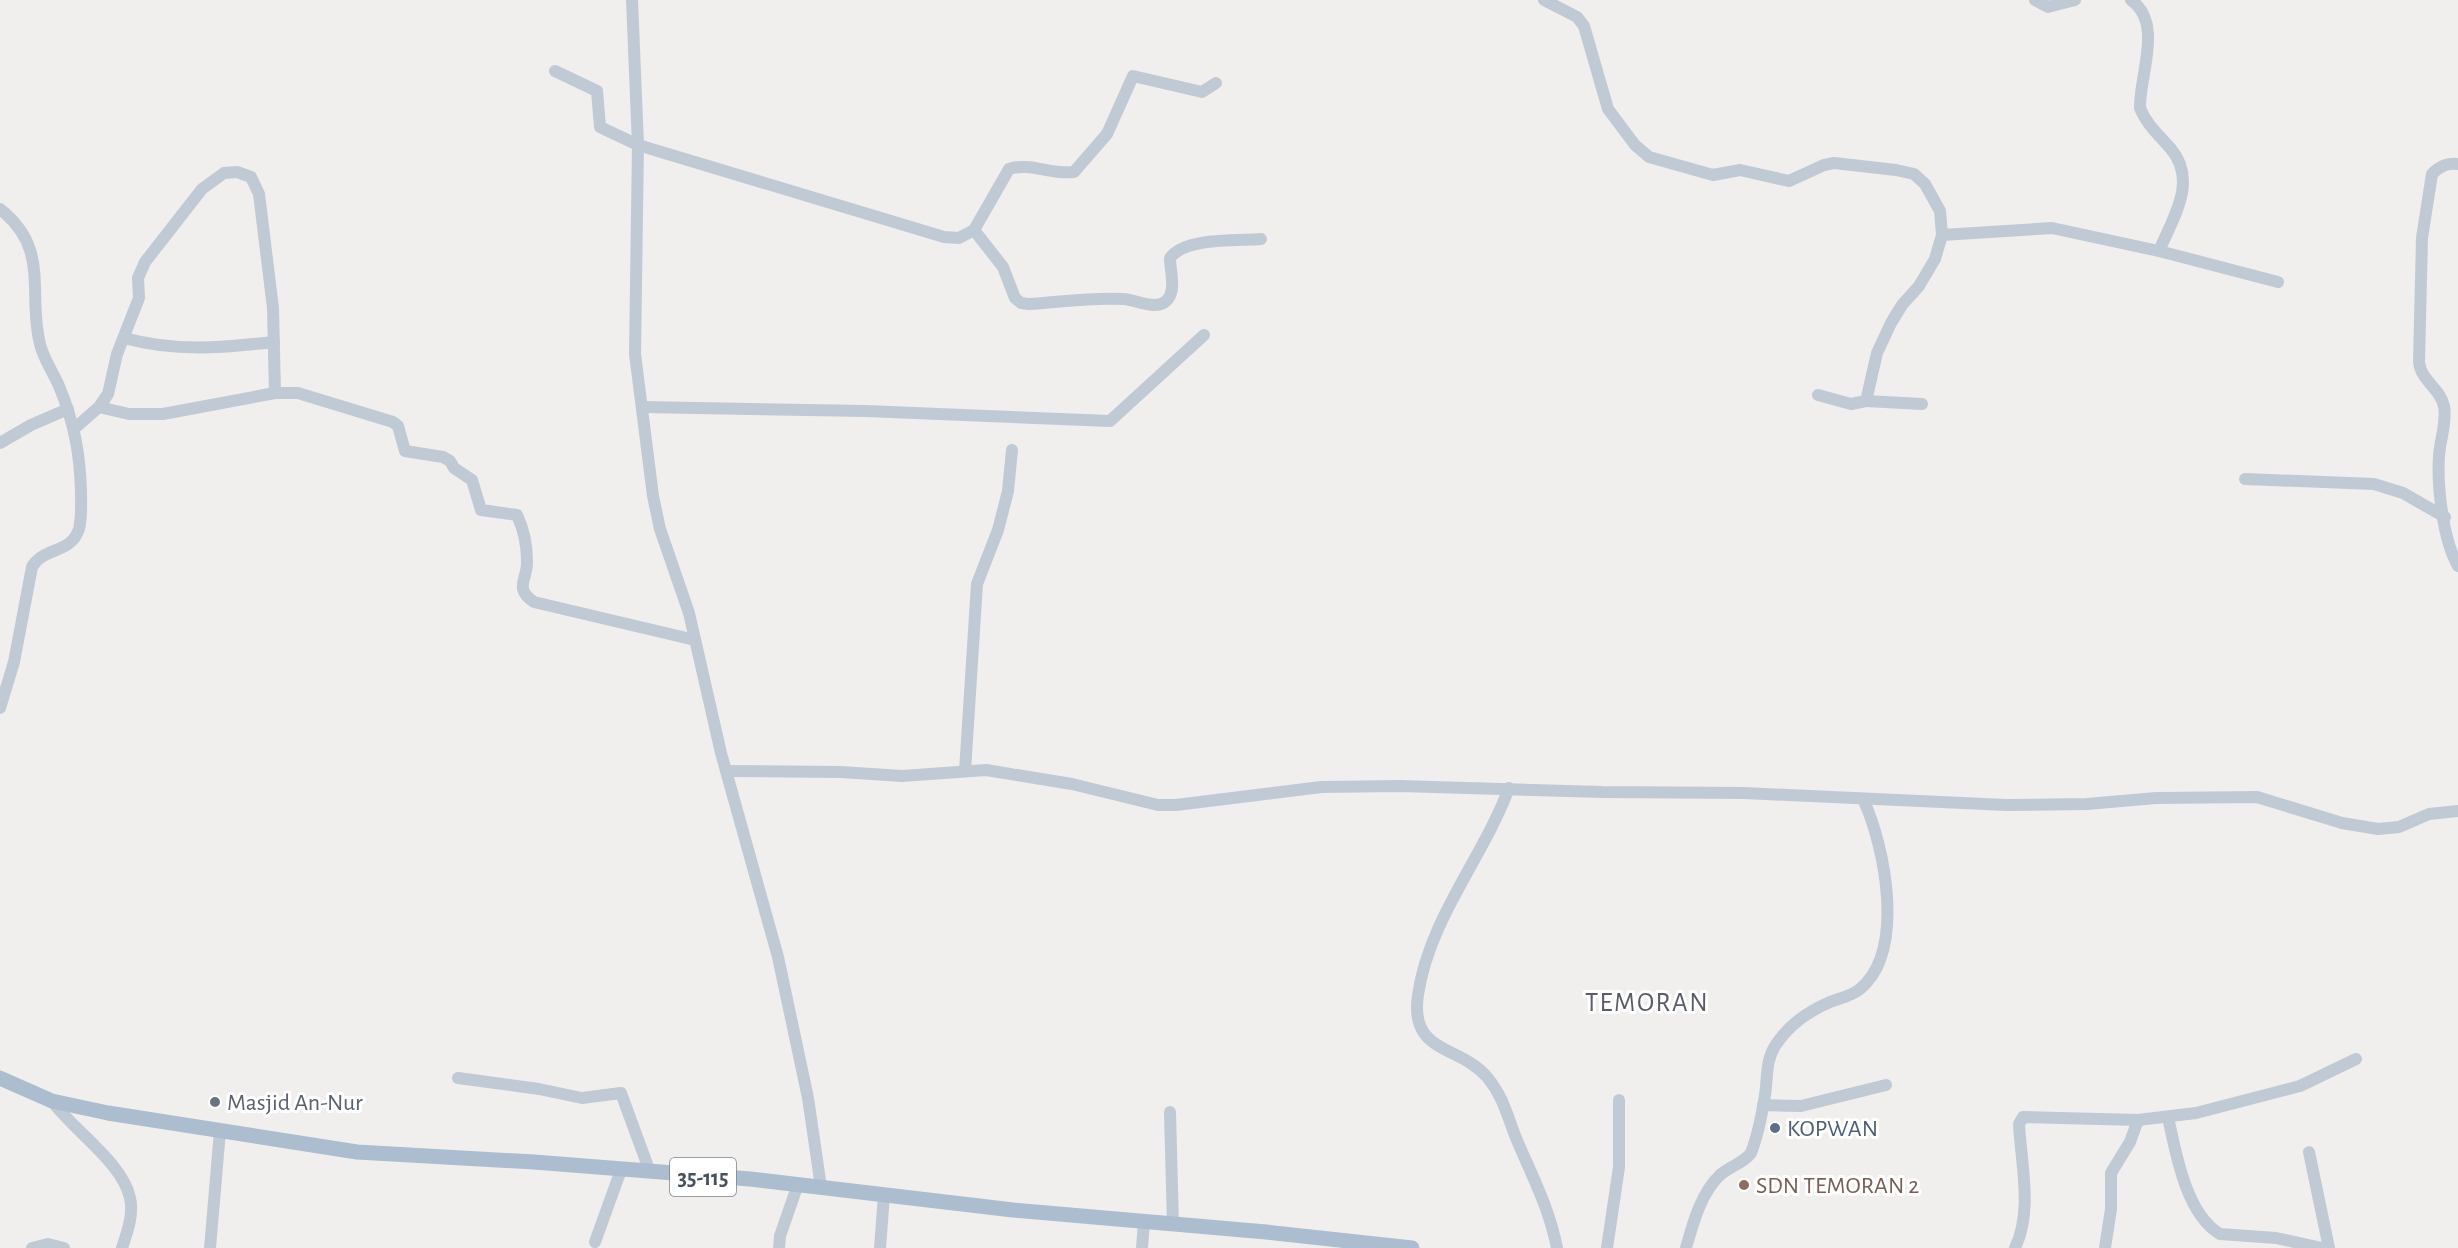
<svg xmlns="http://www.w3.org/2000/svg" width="2458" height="1248" font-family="'Alegreya Sans',sans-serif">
	<rect width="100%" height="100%" fill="#f1eeee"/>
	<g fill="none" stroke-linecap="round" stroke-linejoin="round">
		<g stroke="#c0cad5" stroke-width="12">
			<path d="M632,0L638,145L635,354L653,496L660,529L689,613L721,753L778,957L808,1098L821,1187"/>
			<path d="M1544,0L1577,17L1584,26L1608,109L1635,145L1649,157L1713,175L1740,170L1789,181L1824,165L1834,163L1896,170L1914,174L1925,184L1940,211L1942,235L1935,259L1919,286L1902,305L1891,323L1877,353L1866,401L1851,404L1818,395"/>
			<path d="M2035,0L2048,7L2075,0"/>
			<path d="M2131,0C2164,23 2139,76 2140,108C2146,124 2160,136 2171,149C2198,181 2173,218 2159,251"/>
			<path d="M555,71L597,91L600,127L638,145L944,237L959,238L974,230L1009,169C1030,162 1051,175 1074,172L1107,134L1133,76L1202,92L1216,83"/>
			<path d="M2458,164C2447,163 2440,166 2432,174L2422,238L2419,362C2421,381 2440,388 2444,406C2447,422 2440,440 2439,456C2437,487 2443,540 2458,566"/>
			<path d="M0,209C51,249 27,293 40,344C43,358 53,372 59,386C74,422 80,453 81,492C81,504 82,517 79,529C71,554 43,547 32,567L14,662L0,708"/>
			<path d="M974,230L1003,267L1015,298L1021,303L1029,304C1060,302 1092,297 1124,299C1137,300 1158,312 1168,299C1176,289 1170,270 1170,258C1185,237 1238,241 1261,239"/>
			<path d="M1942,235L2052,228L2159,251L2278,282"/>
			<path d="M124,338C176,352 220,348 274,342"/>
			<path d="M1866,401L1922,404"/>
			<path d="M99,407L129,414H163L275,393H298L393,422L398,426L405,451L443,457L450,461L454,468L472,480L481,510L517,515C524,530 527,545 527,561C528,579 513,588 534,602L695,640"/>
			<path d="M642,407L866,411L1110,421L1204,335"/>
			<path d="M75,428L99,407L108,394L117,354L139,298L138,278L145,262L202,189L224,173L237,172L251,177L259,194L273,308L275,393"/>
			<path d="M0,443L31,425L68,409"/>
			<path d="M2245,479L2374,484L2403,493L2445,517"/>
			<path d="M726,771L841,772L902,776L986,770L1072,784L1158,805H1176L1321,787L1400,786L1602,792L1744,793L2006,805L2087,804L2156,798L2257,797L2342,823L2378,829L2399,827L2429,814L2458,811"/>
			<path d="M965,771L977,584L998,530L1008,491L1012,450"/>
			<path d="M1509,788C1483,858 1429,919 1418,995C1409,1054 1460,1045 1487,1077C1503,1096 1507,1115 1516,1138C1532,1176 1549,1207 1557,1248"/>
			<path d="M458,1078L539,1089L582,1098L621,1093L650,1172"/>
			<path d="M52,1101C73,1130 123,1163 130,1198C134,1214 127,1233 122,1248"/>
			<path d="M1763,1105L1801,1106L1886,1085"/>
			<path d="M1170,1112L1173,1225"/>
			<path d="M2168,1117C2176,1154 2186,1214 2220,1234L2276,1238L2322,1248"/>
			<path d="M2309,1152L2329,1248"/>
			<path d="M595,1242L621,1170"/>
			<path d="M32,1248L48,1244L64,1248"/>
			<path d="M210,1248L220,1131"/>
			<path d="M779,1248L780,1236L798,1184"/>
			<path d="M880,1248L884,1195"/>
			<path d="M1142,1248L1144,1222"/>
			<path d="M1607,1248L1619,1167V1100"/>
			<path d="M1686,1248C1693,1223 1701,1193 1720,1175C1730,1166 1744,1163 1751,1153C1758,1135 1762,1114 1765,1095C1768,1076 1765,1060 1777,1043C1790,1024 1809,1011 1830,1002C1840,998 1852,996 1860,989C1906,951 1885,846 1863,799"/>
			<path d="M2015,1248C2033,1211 2021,1164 2019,1124L2023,1117L2138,1120L2196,1113L2300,1086L2356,1059"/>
			<path d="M2105,1248L2111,1209V1173L2130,1142L2138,1120"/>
		</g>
		<path stroke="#acbdd0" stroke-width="15" d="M0,1078L52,1101L108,1113L357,1152L534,1162L750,1179L1013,1210L1266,1232L1412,1248"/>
	</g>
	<circle fill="#6b7280" stroke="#fff" stroke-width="2" cx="215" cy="1102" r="6"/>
	<circle fill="#5c6f8a" stroke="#fff" stroke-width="2" cx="1775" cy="1128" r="6"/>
	<circle fill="#8d6e63" stroke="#fff" stroke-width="2" cx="1744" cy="1185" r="6"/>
	<g text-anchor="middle" stroke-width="6" stroke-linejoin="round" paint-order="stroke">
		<rect fill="#fff" stroke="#7d858e" stroke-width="1.5" x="670" y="1158" width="66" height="38" rx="4.5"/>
		<g font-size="22" font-weight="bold" fill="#45515d">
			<text x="703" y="1185">35-115</text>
		</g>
		<g font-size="24" fill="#5b616d" stroke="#fff" text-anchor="start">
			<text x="227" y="1110">Masjid An-Nur</text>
		</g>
		<g font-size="24" fill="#4e5e75" stroke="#fff" text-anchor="start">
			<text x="1787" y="1136">KOPWAN</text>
		</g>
		<g font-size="24" fill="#785e54" stroke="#fff" text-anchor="start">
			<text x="1756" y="1193">SDN TEMORAN 2</text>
		</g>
		<g font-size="27" letter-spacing="1.5" fill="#5a5e64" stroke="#fff">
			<text x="1647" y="1011">TEMORAN</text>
		</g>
	</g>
</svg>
